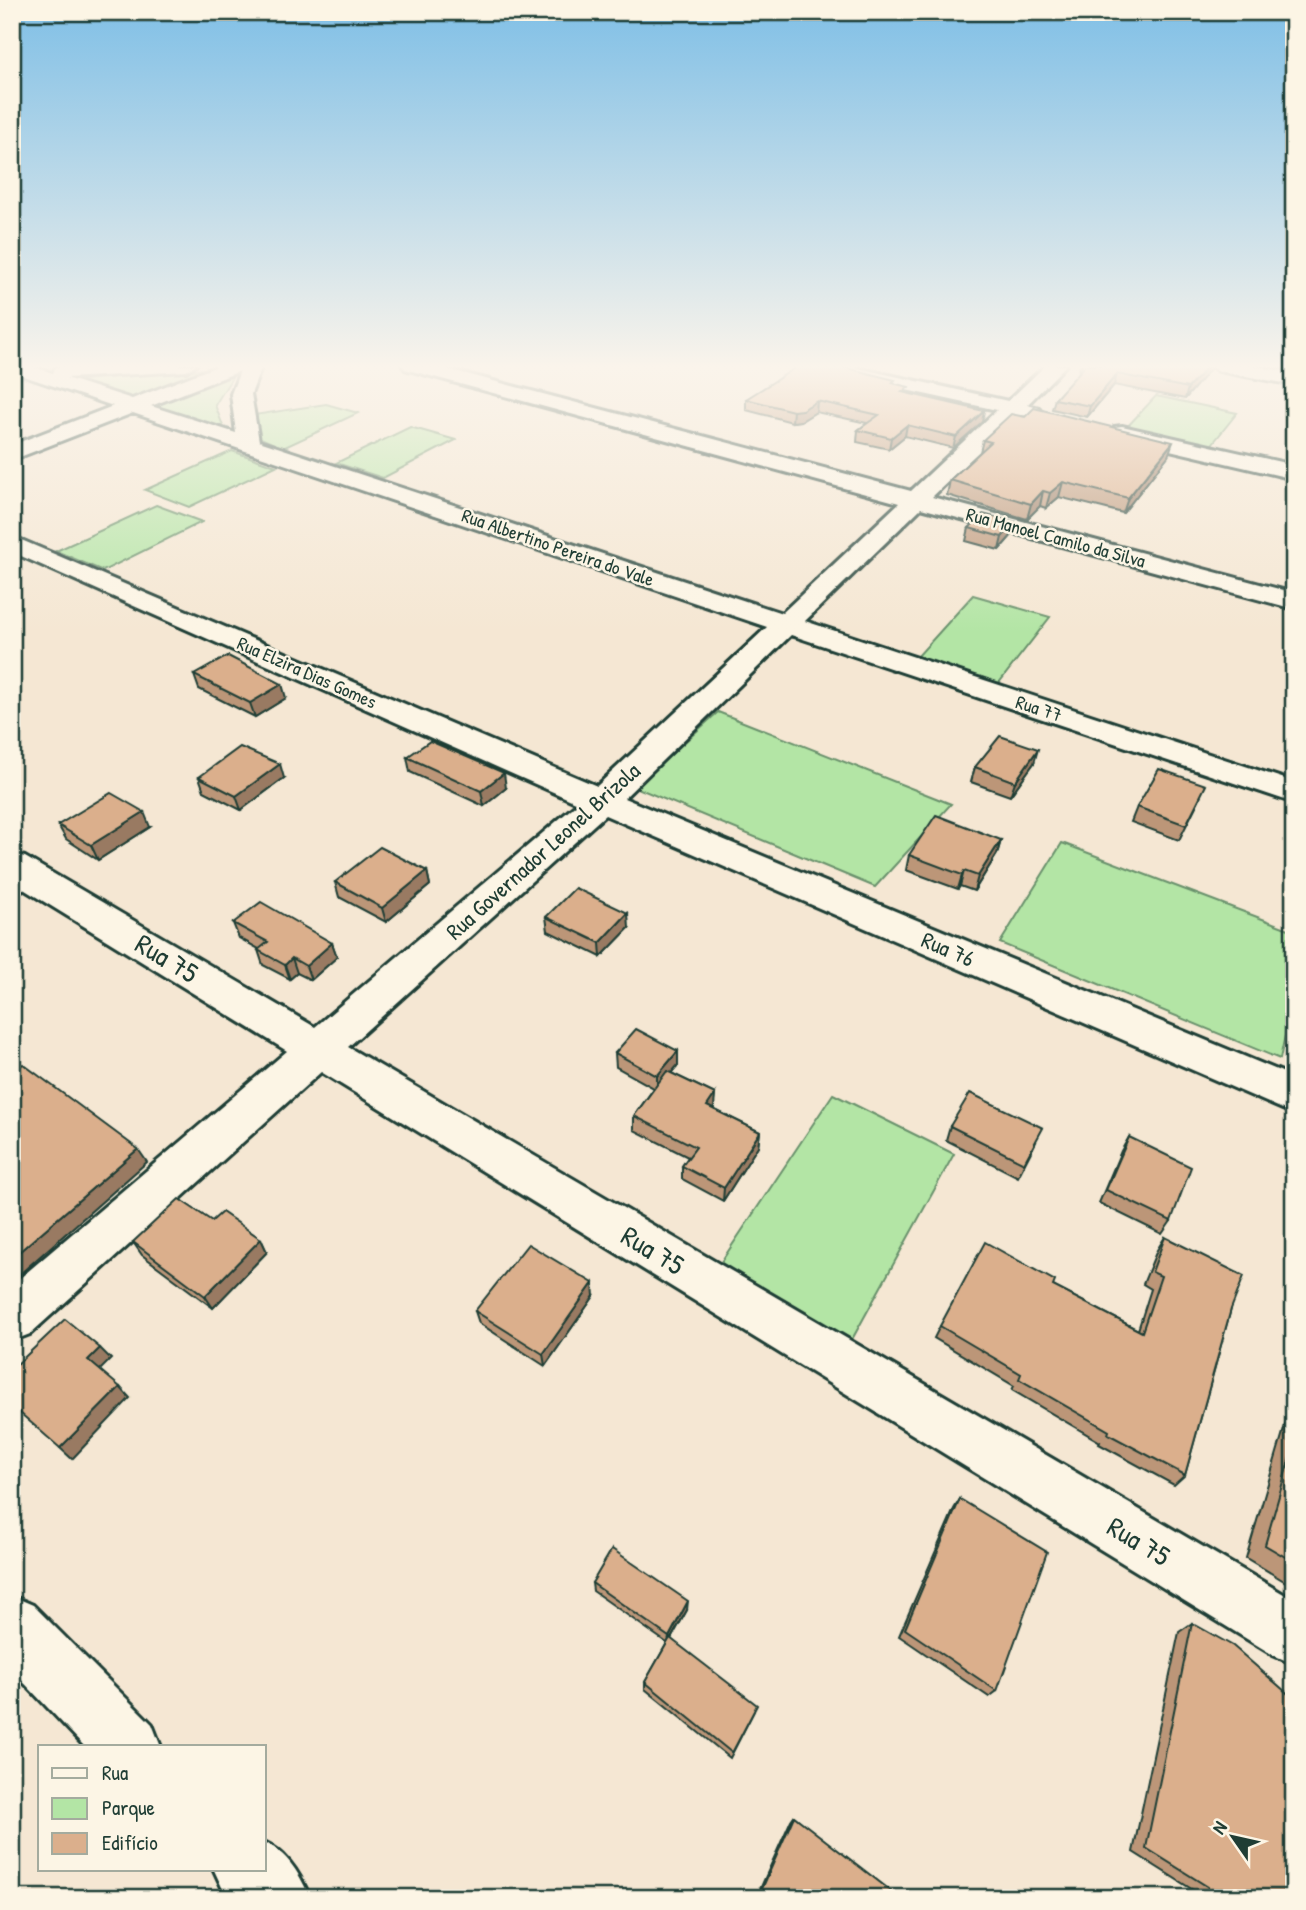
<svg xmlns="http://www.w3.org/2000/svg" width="1306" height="1910" font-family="'Patrick Hand',sans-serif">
	<rect width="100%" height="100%" fill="#f5e7d3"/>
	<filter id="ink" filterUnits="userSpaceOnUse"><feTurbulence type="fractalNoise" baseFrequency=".0143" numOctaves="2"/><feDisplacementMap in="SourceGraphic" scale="14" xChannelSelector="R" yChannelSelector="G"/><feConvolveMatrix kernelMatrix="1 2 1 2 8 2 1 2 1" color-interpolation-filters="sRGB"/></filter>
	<g filter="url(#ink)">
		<g fill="#b3e5a5" stroke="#69916c" stroke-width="2">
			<path d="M216,368L132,399L74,381Z"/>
			<path d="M236,371L215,405L225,431L152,407Z"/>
			<path d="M1156,396L1237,413L1209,448L1125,429Z"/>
			<path d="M326,404L358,413L283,448L254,435V415Z"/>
			<path d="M410,427L456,440L383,478L336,463Z"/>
			<path d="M232,451L276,466L189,507L145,490Z"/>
			<path d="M156,505L202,522L103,571L56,551Z"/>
			<path d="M973,595L1050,617L998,684L917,657Z"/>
			<path d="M718,712L951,804L875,887L635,787Z"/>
			<path d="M1062,843L1294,931V993L1280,1059L1000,943Z"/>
			<path d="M833,1094L954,1154L850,1343L719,1265Z"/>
		</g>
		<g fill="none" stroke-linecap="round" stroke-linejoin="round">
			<defs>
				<g id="minor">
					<path d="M12,365H28L53,373L55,368L62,366L196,365L186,371L66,378L132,399L220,365H262L251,394L259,441L782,613L899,503L405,369L402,365H433L911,491L997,410L819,371L810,365H844L1008,401L1046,365H1066L1027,405L1039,408L1042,412L1039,416L1017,415L932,497L1294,593V609L921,508L805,621L1294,782V803L791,635L624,798L1294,1077V1114L605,815L348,1047L1294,1600V1664L1273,1655L321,1072L30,1334L12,1341V1285L287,1051L12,882V854L25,857L315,1027L578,803L12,552V536L597,786L767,627L133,413L12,460V445L113,406L12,372ZM240,371L231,394L236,433L151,406Z"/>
					<path d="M1209,365H1249L1294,373V385L1219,371Z"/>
					<path d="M1122,426L1294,465V479L1114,437L1111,432L1114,427Z"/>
					<path d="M12,1596L33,1605L152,1724L161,1747H85L12,1670Z"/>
					<path d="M264,1842C287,1852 301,1876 310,1898H227L214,1870H264Z"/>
				</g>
			</defs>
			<use href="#minor" stroke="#1f3d34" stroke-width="6"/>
			<use href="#minor" fill="#fcf5e5" fill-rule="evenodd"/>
		</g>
		<g fill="#bc9678" stroke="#1f3d34" stroke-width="2">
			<path d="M1082,365H1212L1210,369L1185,399L1114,385L1087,417L1052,409L1055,399L1078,374L1080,367Z"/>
			<path d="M895,383L908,393L982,422L953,448L905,436L889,449L857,442L858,430L867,423L816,412L801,421L792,422L746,410V399Z"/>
			<path d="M983,440L1168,456L1123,513L1059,497L1046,508L1040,506L1027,519L947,495L950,480L980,452Z"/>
			<path d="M1015,522L1012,535L999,550L966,541L969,528Z"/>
			<path d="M194,675L286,698L255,717L199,689Z"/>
			<path d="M407,757L506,788L484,806L410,772Z"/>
			<path d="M1034,763L1010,796L971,782L975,767Z"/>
			<path d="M199,777L284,778L241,810L204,791Z"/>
			<path d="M1199,800L1179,840L1131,822L1137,807Z"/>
			<path d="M58,825L150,827L98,860L66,839Z"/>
			<path d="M1001,840L997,854L974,891L960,886L958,889L906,870L909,855Z"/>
			<path d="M427,871L430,885L386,922L339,897L335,882Z"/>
			<path d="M546,917L629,928L601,957L548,931Z"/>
			<path d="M233,923L332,943L337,957L311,980L297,973L290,979L263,965L258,950L259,949L239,938Z"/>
			<path d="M678,1051V1065L671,1073L715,1094L713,1109L760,1132L758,1146L723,1201L682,1179V1166L688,1157L634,1130V1116L654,1088L616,1067L615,1053Z"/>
			<path d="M950,1126L1036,1142L1018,1177L946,1140Z"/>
			<path d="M1129,1137L1171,1221L1162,1234L1099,1203L1121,1151Z"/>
			<path d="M212,1221L261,1239L267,1252L213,1308L142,1255L133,1242Z"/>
			<path d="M1165,1237L1231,1309L1185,1475L1174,1485L1099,1444L1100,1442L1012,1390L1014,1386L934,1338L940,1326L1053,1286L1138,1330L1151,1289L1143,1284L1157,1250Z"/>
			<path d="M594,1296L545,1366L479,1323L475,1311Z"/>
			<path d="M1294,1395V1587L1246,1558Z"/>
			<path d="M960,1499L997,1691L989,1697L899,1636L954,1509Z"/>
			<path d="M592,1583L687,1610L671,1639L754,1711L730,1758L645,1689V1682L667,1643L593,1591Z"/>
			<path d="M1192,1623L1289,1898H1191L1193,1890L1133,1852L1179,1632Z"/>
			<path d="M794,1816L889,1898H756L791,1820Z"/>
		</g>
		<g fill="#997a62" stroke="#1f3d34" stroke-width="2">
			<path d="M1209,365H1212L1210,369L1185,399L1188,388Z"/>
			<path d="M1117,374L1114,385L1087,417L1090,406Z"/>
			<path d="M817,401L816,412L801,421L792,422L793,411Z"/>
			<path d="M984,411L982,422L953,448L956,437Z"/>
			<path d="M907,425L905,436L889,449L891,438Z"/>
			<path d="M1173,442L1168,456L1123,513L1128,498Z"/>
			<path d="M1063,482L1059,497L1046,508L1050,493Z"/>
			<path d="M1043,491L1040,506L1027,519L1031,504Z"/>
			<path d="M1015,522L1012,535L999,550L1002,537Z"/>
			<path d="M282,684L286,698L255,717L250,703Z"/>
			<path d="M1038,749L1034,763L1010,796L1015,782Z"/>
			<path d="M280,764L284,778L241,810L236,796Z"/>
			<path d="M504,773L506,788L484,806L481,791Z"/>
			<path d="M144,812L150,827L98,860L91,845Z"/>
			<path d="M1001,840L997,854L974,891L978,876Z"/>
			<path d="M427,871L430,885L386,922L382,908Z"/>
			<path d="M964,871L960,886L958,889L962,875Z"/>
			<path d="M628,913L629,928L601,957L600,943Z"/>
			<path d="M332,943L337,957L311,980L306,966Z"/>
			<path d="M292,958L297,973L290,979L285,965Z"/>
			<path d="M678,1051V1065L657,1090V1076Z"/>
			<path d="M715,1094L714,1108L706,1120L707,1106Z"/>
			<path d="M760,1132L758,1146L723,1201L724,1188Z"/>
			<path d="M138,1149L147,1162L12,1281V1258Z"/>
			<path d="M261,1239L267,1252L213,1308L205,1296Z"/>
			<path d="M593,1283L594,1296L545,1366L543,1354Z"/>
			<path d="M100,1348L111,1359L98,1372L88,1360Z"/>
			<path d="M120,1387L130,1398L72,1459L60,1448Z"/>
			<path d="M688,1601L687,1610L668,1644L669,1637Z"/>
		</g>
		<g fill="#dbaf8c" stroke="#1f3d34" stroke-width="2">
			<path d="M800,365H835L895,380L892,383L909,387L902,392L984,411L956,437L907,425L891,438L858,430L879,415L817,401L802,410L793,411L746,399Z"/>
			<path d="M1082,365H1209L1188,388L1117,374L1090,406L1055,399L1083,368L1080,367Z"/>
			<path d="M1034,408L1173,442L1128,498L1063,482L1050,493L1043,491L1031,504L950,480L991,442L983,440L1011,414L1025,417Z"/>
			<path d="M983,514L1015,522L1002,537L969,528Z"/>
			<path d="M228,656L282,684L250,703L194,675Z"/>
			<path d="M1000,736L1038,749L1015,782L975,767Z"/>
			<path d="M430,741L504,773L481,791L407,757Z"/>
			<path d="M240,747L280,764L236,796L199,777Z"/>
			<path d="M1159,769L1206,785L1186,825L1137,807Z"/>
			<path d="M111,793L144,812L91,845L58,825Z"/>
			<path d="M936,815L1001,840L978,876L964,871L962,875L909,855Z"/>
			<path d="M380,847L427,871L382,908L335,882Z"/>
			<path d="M575,888L628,913L600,943L546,917Z"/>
			<path d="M261,902L332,943L306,966L292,958L285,965L258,950L268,942L233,923Z"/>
			<path d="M636,1029L678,1051L657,1076L615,1053Z"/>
			<path d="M23,1064L138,1149L12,1258V1072Z"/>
			<path d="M667,1071L715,1094L707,1106L760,1132L724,1188L682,1166L696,1147L634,1116Z"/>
			<path d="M970,1093L1043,1128L1024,1163L950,1126Z"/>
			<path d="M1129,1137L1191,1167L1171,1221L1106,1190Z"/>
			<path d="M179,1199L212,1221L222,1212L261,1239L205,1296L133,1242Z"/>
			<path d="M1165,1237L1244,1276L1231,1309L1185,1475L1108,1434L1109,1431L1019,1379L1021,1374L940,1326L985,1242L1055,1281L1053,1286L1142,1332L1161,1276L1152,1272Z"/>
			<path d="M528,1244L593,1283L543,1354L475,1311Z"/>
			<path d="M65,1319L100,1348L88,1360L120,1387L60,1448L12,1406V1369Z"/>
			<path d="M1294,1443V1562L1265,1545Z"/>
			<path d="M960,1499L1047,1552L997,1691L905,1629Z"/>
			<path d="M612,1549L688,1601L669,1637L592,1583Z"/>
			<path d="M1192,1623L1233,1646L1294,1699V1870L1289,1898H1206L1208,1887L1146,1848Z"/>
			<path d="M670,1638L757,1705L732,1753L645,1682Z"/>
			<path d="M794,1816L891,1891L889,1898H758Z"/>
		</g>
	</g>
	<linearGradient id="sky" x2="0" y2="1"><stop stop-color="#7fbfe6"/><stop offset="0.58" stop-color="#faf4eb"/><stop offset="1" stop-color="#faf4eb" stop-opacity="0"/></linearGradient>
	<rect width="1306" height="632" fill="url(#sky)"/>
	<g text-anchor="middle" stroke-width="5" stroke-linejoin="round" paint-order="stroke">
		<g font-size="19" fill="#1f3d34" stroke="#fcf5e5">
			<text transform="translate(1056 537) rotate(15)" y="7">Rua Manoel Camilo da Silva</text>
			<text transform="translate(558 547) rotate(19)" y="7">Rua Albertino Pereira do Vale</text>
			<text transform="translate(307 672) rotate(24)" y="7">Rua Elzira Dias Gomes</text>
			<text transform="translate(1039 708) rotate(18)" y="7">Rua 77</text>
		</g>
		<g font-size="23" fill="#1f3d34" stroke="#fcf5e5">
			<text transform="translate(543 851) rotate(-42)" y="8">Rua Governador Leonel Brizola</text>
			<text transform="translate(948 949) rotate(23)" y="8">Rua 76</text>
		</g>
		<g font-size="28" fill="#1f3d34" stroke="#fcf5e5">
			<text transform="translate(167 958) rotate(31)" y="10">Rua 75</text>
			<text transform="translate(653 1250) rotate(31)" y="10">Rua 75</text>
			<text transform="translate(1139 1541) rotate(31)" y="10">Rua 75</text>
		</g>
	</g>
	<rect width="1306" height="1910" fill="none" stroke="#fcf5e5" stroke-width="42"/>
	<rect x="21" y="21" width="1264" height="1868" fill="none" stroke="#1f3d34" stroke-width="2.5" filter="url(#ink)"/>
	<rect x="38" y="1745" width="228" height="126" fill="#fcf5e5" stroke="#a4ab9e" stroke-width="2"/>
	<rect x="52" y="1768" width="35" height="10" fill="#fcf5e5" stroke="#a4ab9e" stroke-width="2"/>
	<text x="102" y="1780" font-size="21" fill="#1f3d34">Rua</text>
	<rect x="52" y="1798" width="35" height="21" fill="#b3e5a5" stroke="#a4ab9e" stroke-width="2"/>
	<text x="102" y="1815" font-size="21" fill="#1f3d34">Parque</text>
	<rect x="52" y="1833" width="35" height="21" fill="#dbaf8c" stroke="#a4ab9e" stroke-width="2"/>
	<text x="102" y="1850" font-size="21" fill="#1f3d34">Edifício</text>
	<g transform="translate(1233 1837) rotate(304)" stroke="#fcf5e5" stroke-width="5" paint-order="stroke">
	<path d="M0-5L12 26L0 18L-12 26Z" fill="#1f3d34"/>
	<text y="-10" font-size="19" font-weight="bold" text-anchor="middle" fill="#1f3d34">N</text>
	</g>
</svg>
